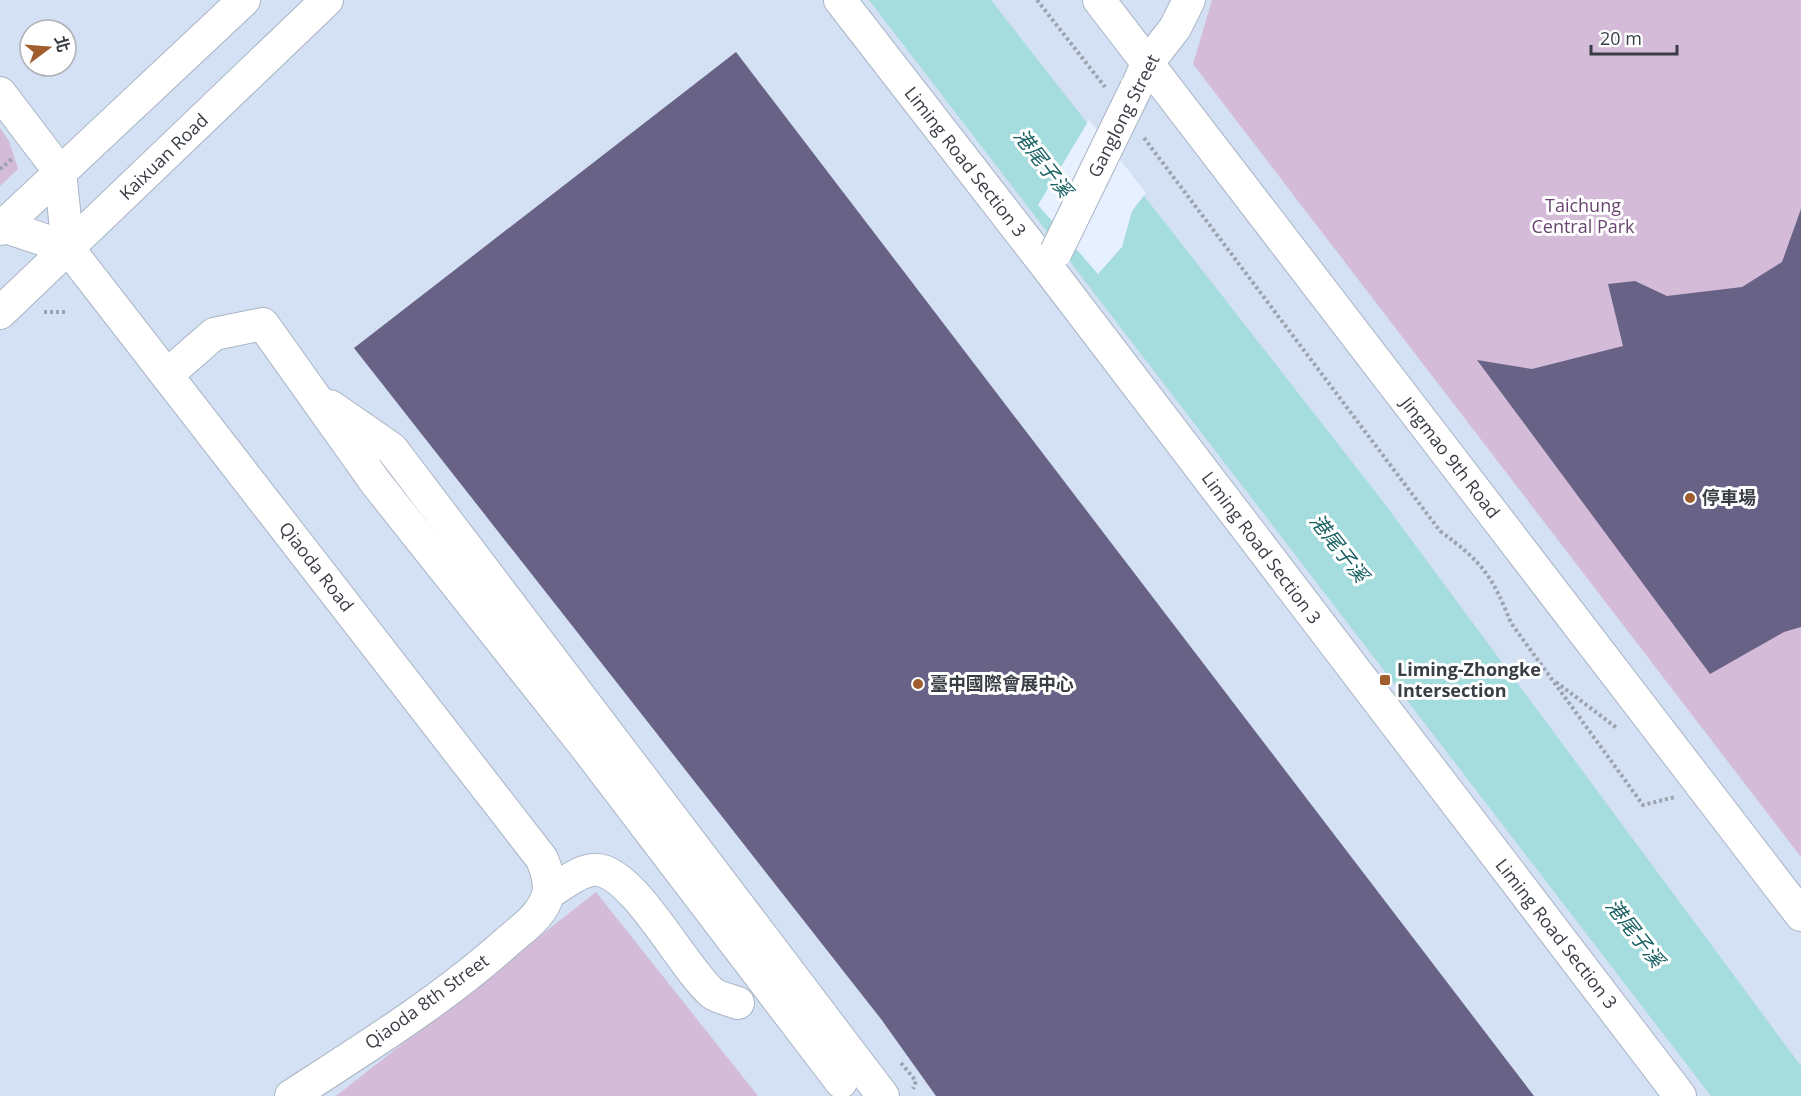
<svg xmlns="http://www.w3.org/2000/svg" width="1801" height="1096" font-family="'Open Sans','Noto Sans TC',sans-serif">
	<rect width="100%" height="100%" fill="#e7f0ff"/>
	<path fill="#d4e0f3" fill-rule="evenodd" d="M0,0H1801V1096H0ZM30,30H66V66H30Z"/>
	<g fill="#d4bbd8">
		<path d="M1212,0H1801V857L1193,64Z"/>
		<path d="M0,128L9,141L18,169L0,186Z"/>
		<path d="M596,892L758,1096H336Z"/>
	</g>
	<path fill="#a5dcdd" d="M869,0H991L1381,499L1801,1066V1096H1711Z"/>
	<path fill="#e7f0ff" d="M1089,120L1146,193L1132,211L1122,247L1098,274L1038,205Z"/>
	<g fill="#676286">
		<path d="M736,52L1534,1096H936L881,1019L354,348Z"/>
		<path d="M1801,209V627L1784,632L1710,674L1477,360L1532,369L1623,346L1608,284L1635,281L1667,296L1742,287L1782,262Z"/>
	</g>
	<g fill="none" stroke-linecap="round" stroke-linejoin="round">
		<defs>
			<g id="minor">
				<path d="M840,0L1048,268L1680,1096"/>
				<path d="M1099,0L1801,915"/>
				<path d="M1139,82L1147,64L1175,28L1189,0"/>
				<path d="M0,93L60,172L68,248L542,859C546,869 551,882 548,894C543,915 523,928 507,942C441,1001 365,1048 291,1096"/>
				<path d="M0,222L3,226L68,248"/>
				<path d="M0,229L244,0"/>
				<path d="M0,313L327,0"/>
				<path d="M167,375L214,334L263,324L376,483L585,746L841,1082"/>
				<path d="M330,406L392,449L883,1096"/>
				<path d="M549,893C562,885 582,868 598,870C635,874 683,968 712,993C719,998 730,1000 738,1003"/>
			</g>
		</defs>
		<use href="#minor" stroke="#a8b4c5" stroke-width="34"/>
		<g stroke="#9ca3af" stroke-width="4" stroke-dasharray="3 3" stroke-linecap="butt">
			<path d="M1037,0L1105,87"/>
			<path d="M1144,138L1440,531C1482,562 1492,575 1511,623L1643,805L1675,797"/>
			<path d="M0,169L12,159"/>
			<path d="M44,312H66"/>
			<path d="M1556,682L1617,728"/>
			<path d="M901,1063L916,1081L913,1089"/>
		</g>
		<use href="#minor" stroke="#fff" stroke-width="32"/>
		<defs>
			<path id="minor-bridge" d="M1056,252L1136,88"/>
		</defs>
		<use href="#minor-bridge" stroke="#a8b4c5" stroke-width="34" stroke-linecap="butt"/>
		<use href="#minor-bridge" stroke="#fff" stroke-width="32"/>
	</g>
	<g fill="#a05d2d" stroke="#fff" stroke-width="2">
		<circle cx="1690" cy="498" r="6"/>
		<rect x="1379" y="674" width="12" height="12" rx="3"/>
		<circle cx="918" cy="684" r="6"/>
	</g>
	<g text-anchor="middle" stroke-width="6" stroke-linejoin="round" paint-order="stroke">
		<g font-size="18" fill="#393d44" stroke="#fff">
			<text transform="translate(1124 116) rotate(-63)" y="6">Ganglong Street</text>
			<text transform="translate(164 157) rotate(-44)" y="6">Kaixuan Road</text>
			<text transform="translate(965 162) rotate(52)" y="6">Liming Road Section 3</text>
			<text transform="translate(1450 458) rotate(52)" y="6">Jingmao 9th Road</text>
			<text transform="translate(1261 548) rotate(53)" y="6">Liming Road Section 3</text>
			<text transform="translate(316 567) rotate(52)" y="6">Qiaoda Road</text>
			<text transform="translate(1556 934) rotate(52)" y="6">Liming Road Section 3</text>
			<text transform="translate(427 1002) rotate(-36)" y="6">Qiaoda 8th Street</text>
		</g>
		<g font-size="18" fill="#6a4471" stroke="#fff">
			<text x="1583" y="212">Taichung<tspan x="1583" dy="21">Central Park</tspan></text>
		</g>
		<g font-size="18" font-weight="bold" fill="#393d44" stroke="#fff" text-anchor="start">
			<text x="1702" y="504">停車場</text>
			<text x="1397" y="676">Liming-Zhongke<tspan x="1397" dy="21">Intersection</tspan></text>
			<text x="930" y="690">臺中國際會展中心</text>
		</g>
		<g font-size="20" font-style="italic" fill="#196163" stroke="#fff">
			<text transform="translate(1043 163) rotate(52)" y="7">港尾子溪</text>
			<text transform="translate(1339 548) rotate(52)" y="7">港尾子溪</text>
			<text transform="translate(1635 933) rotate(52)" y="7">港尾子溪</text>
		</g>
	</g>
	<g transform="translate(48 48) rotate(74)"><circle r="28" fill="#ffffff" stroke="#b0b1b4" stroke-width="1.5"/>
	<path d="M0-4.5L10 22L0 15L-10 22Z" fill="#a05d2d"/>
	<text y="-9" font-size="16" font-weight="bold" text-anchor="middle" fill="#393d44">北</text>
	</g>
	<path d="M1591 45v9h86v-9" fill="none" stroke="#393d44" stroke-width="3"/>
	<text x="1600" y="45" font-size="18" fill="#393d44" stroke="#ffffff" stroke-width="4.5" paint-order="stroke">20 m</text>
</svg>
